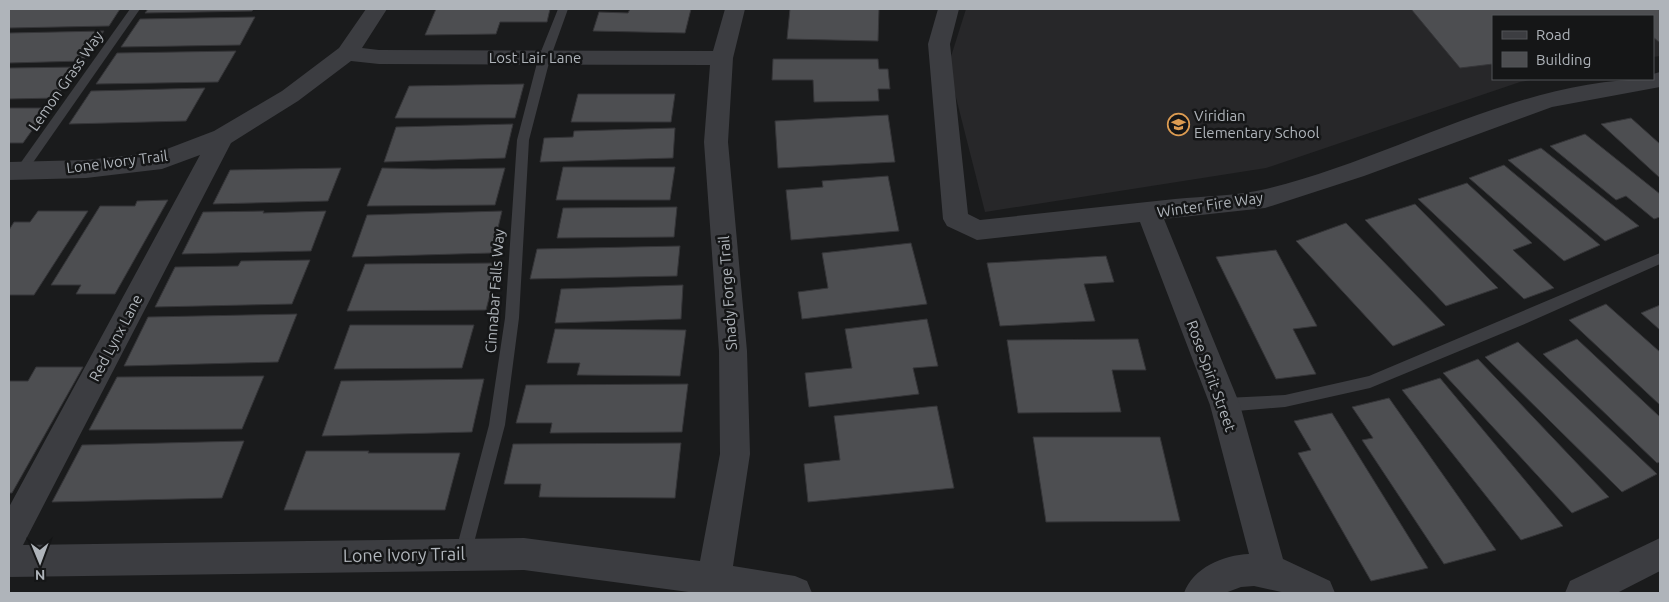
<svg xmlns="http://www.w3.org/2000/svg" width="1669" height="602" font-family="Ubuntu,sans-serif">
	<rect width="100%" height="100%" fill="#1a1b1c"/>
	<path fill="#272729" d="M966,9H1660V56L1653,57V16H1493V79H1536L1520,82L1266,168L985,212L948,66Z"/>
	<g fill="#4d4e51" stroke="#353538">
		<path d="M9,9H120L109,26L9,28Z"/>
		<path d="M148,9H254L252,11L145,13Z"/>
		<path d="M436,9H550L547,22H500L496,34L425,35Z"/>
		<path d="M630,9H691L685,33L593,31L599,12L628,13Z"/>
		<path d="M790,9H879L878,41L787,39Z"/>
		<path d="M1411,9H1660V43L1653,37V16H1493V64L1460,68Z"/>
		<path d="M255,17L240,45L121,47L140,19Z"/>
		<path d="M104,31L83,61L9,63V33Z"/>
		<path d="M236,51L218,82L96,84L117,53Z"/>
		<path d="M773,59H878L879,69H888L890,89H878L879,101L814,102L813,80H772Z"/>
		<path d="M78,67L56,98L9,99V68Z"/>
		<path d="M524,84L515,118H395L409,86Z"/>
		<path d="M205,88L186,121L69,124L91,91Z"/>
		<path d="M578,94H675L671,122H571Z"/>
		<path d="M9,108H48L23,143H9Z"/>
		<path d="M888,115L895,162L778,168L775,121Z"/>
		<path d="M1631,118L1660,144V178L1601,124Z"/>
		<path d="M513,124L505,158L384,162L396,127Z"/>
		<path d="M675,128L673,158L540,162L544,138L573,137L574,131Z"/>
		<path d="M1585,134L1660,194V217L1654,219L1626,196L1616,200L1550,146Z"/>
		<path d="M1541,148L1639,226L1605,241L1508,160Z"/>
		<path d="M1504,165L1600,245L1564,261L1469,178Z"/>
		<path d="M563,167H675L670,200H556Z"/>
		<path d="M341,168L328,201L213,204L230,170Z"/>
		<path d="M382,168L433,169L505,168L495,205L367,206Z"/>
		<path d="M888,176L899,231L791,240L786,190L823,187L822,181Z"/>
		<path d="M1467,183L1532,243L1513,250L1554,288L1524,299L1418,199Z"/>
		<path d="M168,200L115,294H76L81,285H51L100,206H135L137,201Z"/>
		<path d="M1415,204L1498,288L1446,306L1365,220Z"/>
		<path d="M677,207L674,237L557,238L563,208Z"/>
		<path d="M38,211H88L34,295H9V230L14,222H30Z"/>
		<path d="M264,211L263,213L326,211L311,251L182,254L203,212Z"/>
		<path d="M502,211L492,253L352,257L367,215Z"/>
		<path d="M1346,223L1445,325L1393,346L1296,241Z"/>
		<path d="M911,243L927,304L802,319L798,292L828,288L822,253Z"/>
		<path d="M680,246L677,276L530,279L537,249Z"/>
		<path d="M1276,250L1317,326L1293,329L1316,374L1276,379L1216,257Z"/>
		<path d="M1106,256L1114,282L1084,284L1095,321L1000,326L987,263Z"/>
		<path d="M310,260L292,304L155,307L175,267L238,266L241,261Z"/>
		<path d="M498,263L486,310L347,311L365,264Z"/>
		<path d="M683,285L681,319L555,323L561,289Z"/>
		<path d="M1606,304L1660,352V405L1569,320Z"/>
		<path d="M1660,305V330L1641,313Z"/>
		<path d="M297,314L278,362L124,366L148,317Z"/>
		<path d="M927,319L938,366L913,368L919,394L809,407L805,373L852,368L845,329Z"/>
		<path d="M350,325H474L462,368L334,369Z"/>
		<path d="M555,329L686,330L680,376L577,375L580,363H547Z"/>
		<path d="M1138,339L1146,370H1112L1121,412L1018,413L1007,340Z"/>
		<path d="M1577,339L1660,417V462L1657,463L1543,354Z"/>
		<path d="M1518,342L1657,474L1622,492L1485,357Z"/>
		<path d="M1478,359L1609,497L1572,513L1443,373Z"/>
		<path d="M36,367H83L12,493H9V381H28Z"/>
		<path d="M264,376L242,429L89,430L117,377Z"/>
		<path d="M1440,378L1563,526L1521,540L1402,390Z"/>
		<path d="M484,379L472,432L322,436L341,381Z"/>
		<path d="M688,384L682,432L550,433L552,423H516L526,385Z"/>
		<path d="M1389,398L1496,550L1444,564L1362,440L1373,438L1352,407Z"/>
		<path d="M937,406L954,488L808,502L804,464L840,460L834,416Z"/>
		<path d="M1332,413L1428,568L1371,581L1298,453L1311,450L1294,421Z"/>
		<path d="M1033,437H1160L1180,521L1046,522Z"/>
		<path d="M244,441L222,498L52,502L82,445Z"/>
		<path d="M681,443L675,498L539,497L541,484H504L513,444Z"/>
		<path d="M306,451H369L368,453H460L445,510H284Z"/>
	</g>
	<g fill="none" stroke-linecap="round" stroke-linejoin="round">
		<g fill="#3c3d41" fill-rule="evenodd">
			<path d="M130,9H140L25,174H17L15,171L17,168Z"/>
			<path d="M558,9H568L550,59L529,140L519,318L505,425L471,554L469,560L463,562L457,560L455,554L489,425L505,318L517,140L538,59Z"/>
			<path d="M1660,253V264L1527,323L1370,388L1285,407L1225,412L1220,410L1218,405L1220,400L1225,398L1285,395L1369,376Z"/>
		</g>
		<g fill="#3c3d41" fill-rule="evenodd">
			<path d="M366,9H387L362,48L379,50L713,51L725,9H745L733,58L728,142L747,351L750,454L733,566L795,576L807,581L812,593H696L524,570L9,577V507L200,155L162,169L86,178L9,180V162L86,160L159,152L214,131L282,91L339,48ZM351,61L379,64L710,65L704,142L719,351L720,454L700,561L524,538L23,545L231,143L298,101Z"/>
			<path d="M938,9H959L950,44L968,214L980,220C1045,213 1110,206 1175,199C1205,196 1237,196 1266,189C1396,158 1516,79 1653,79V74L1660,72V87L1552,107L1364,176L1265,208L1164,219L1240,405L1283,559L1330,581L1335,593H1286L1254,586L1241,587L1225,593H1184C1193,568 1223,555 1249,554L1210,405L1140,222L977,240L947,226L943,219L928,44Z"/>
			<path d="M1660,538V571L1617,593H1565L1570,581Z"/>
		</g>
	</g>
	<defs>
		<symbol id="school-ring" viewBox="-11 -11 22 22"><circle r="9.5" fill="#151617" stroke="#dd9c52" stroke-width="1.5"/><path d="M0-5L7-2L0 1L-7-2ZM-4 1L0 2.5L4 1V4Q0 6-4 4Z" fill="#dd9c52"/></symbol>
	</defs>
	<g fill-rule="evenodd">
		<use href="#school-ring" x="1166" y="112" width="25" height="25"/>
	</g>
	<g text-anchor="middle" stroke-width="5" stroke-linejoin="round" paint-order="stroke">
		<g font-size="15" fill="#afb4ba" stroke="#151617">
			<text x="535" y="63">Lost Lair Lane</text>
			<text transform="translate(66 81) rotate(-55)" y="5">Lemon Grass Way</text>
			<text transform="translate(117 162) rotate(-7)" y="5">Lone Ivory Trail</text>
			<text transform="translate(1210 205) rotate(-8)" y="5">Winter Fire Way</text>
			<text transform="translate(495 291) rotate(-86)" y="5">Cinnabar Falls Way</text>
			<text transform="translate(728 293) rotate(-94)" y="5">Shady Forge Trail</text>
			<text transform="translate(116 338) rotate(-62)" y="5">Red Lynx Lane</text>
			<text transform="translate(1211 376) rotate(70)" y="5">Rose Spirit Street</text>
		</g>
		<g font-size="15" fill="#afb4ba" stroke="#151617" text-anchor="start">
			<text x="1194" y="121">Viridian<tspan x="1194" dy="17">Elementary School</tspan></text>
		</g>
		<g font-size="18" fill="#afb4ba" stroke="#151617">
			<text transform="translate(404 555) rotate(-1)" y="6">Lone Ivory Trail</text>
		</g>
	</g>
	<rect width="1669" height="602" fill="none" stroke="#afb4ba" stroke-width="20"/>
	<rect x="1492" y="15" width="162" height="65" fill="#151617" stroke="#535558"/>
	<rect x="1502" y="31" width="25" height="8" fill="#3c3d41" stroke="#535558"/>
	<text x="1536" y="40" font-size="15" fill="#afb4ba">Road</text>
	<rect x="1502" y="52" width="25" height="15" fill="#4d4e51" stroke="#535558"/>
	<text x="1536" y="65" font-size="15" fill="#afb4ba">Building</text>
	<g transform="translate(40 562) rotate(179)" stroke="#151617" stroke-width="4" paint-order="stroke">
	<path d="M0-4L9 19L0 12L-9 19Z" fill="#afb4ba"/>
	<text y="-8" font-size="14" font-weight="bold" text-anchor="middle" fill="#afb4ba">N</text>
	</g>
</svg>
